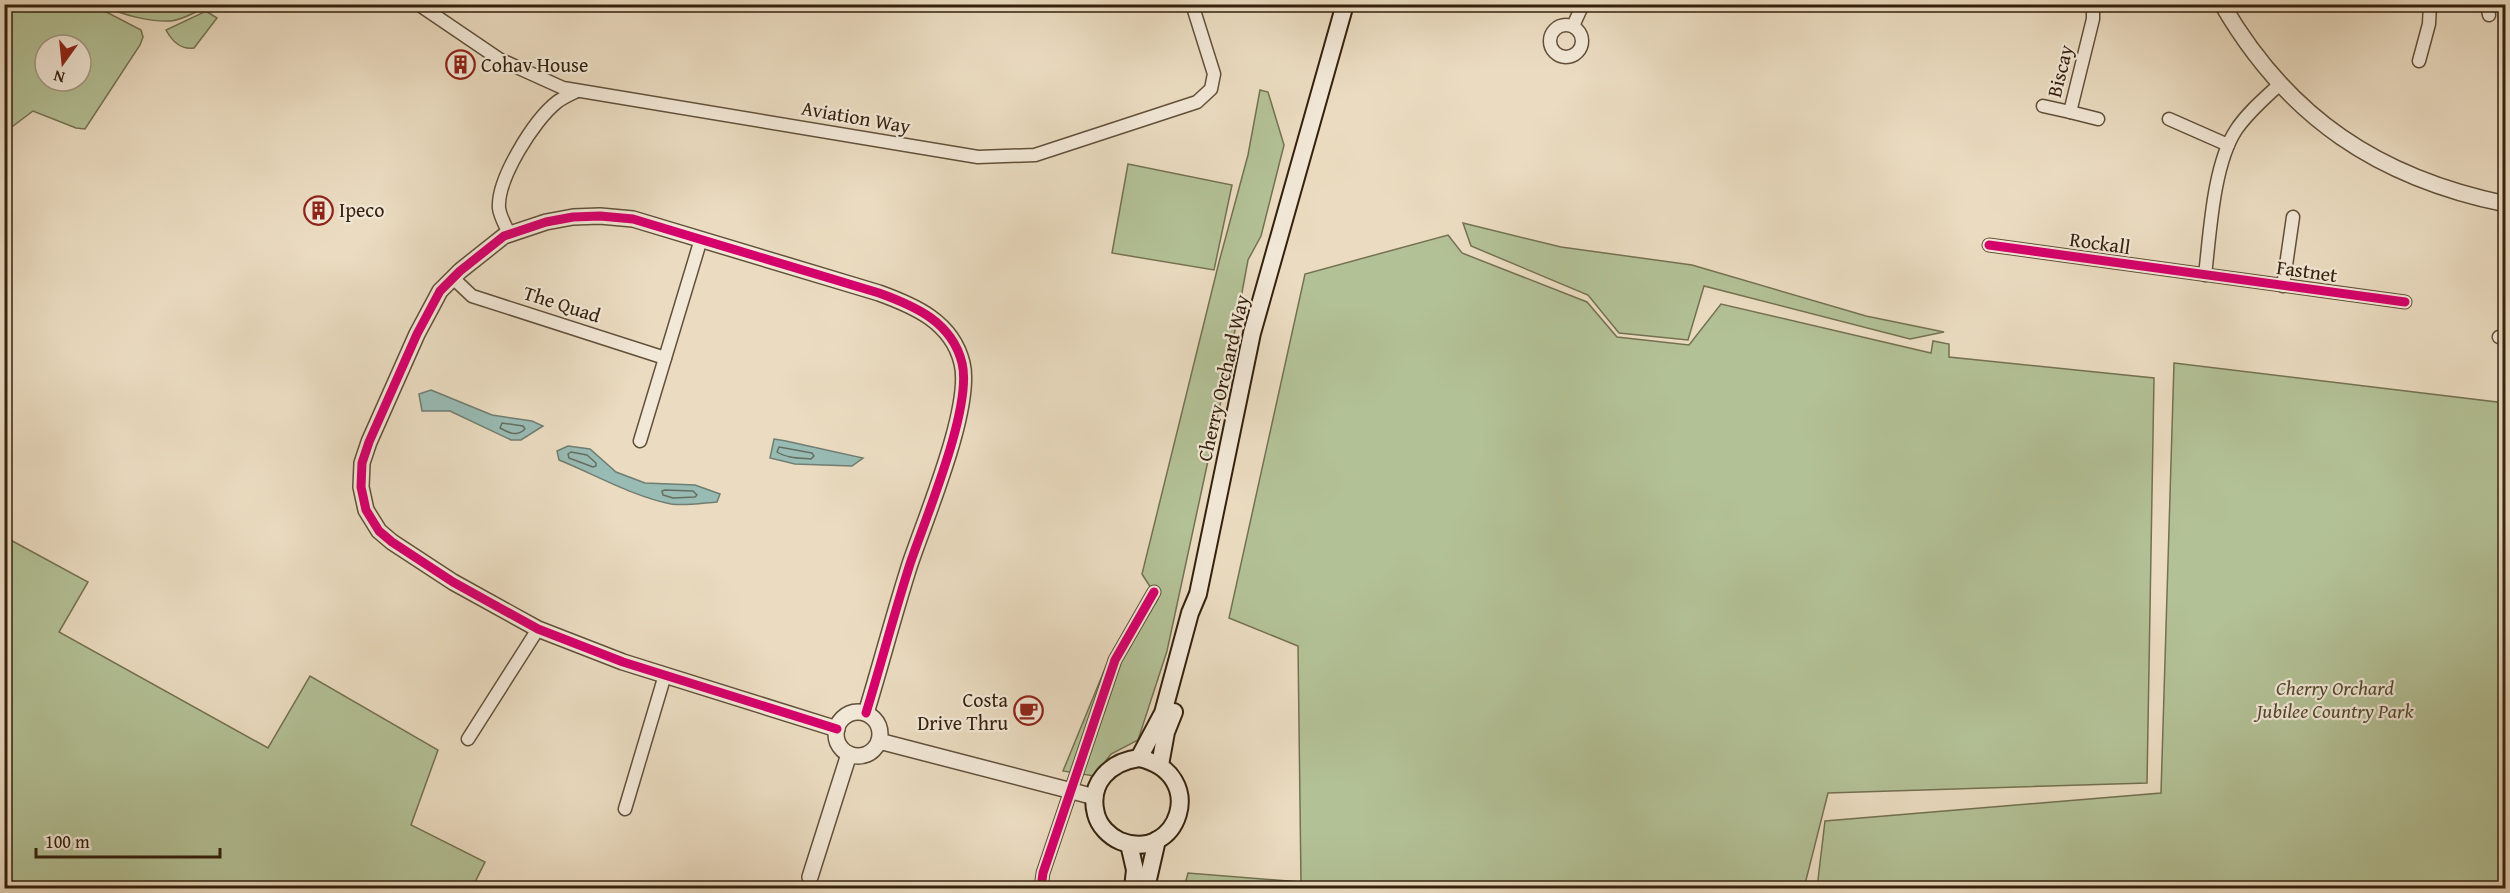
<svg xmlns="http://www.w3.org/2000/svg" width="2510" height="893" font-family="'Gentium Book Plus',serif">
	<rect width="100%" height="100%" fill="#ebdcc1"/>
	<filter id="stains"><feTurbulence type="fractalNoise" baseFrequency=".00333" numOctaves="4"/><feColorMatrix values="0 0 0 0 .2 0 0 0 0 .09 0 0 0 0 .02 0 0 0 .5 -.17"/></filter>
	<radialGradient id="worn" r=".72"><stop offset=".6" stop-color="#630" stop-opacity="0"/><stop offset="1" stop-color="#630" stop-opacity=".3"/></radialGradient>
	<g fill="#b3c196" stroke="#747152" stroke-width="1.5" fill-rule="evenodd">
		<path d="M5,4L93,5L141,30L143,37L140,45L85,129L76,128L33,111L5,132ZM45,45H81V81H45Z"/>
		<path d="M203,5L205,6L202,9C192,14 181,20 171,21C149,22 122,15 103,5Z"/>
		<path d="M206,11L217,18L194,48C181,50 172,41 166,30Z"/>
		<path d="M1260,90L1268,92L1284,145L1261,236L1248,260L1228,368L1167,651L1138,740L1111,754L1094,776L1063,771L1106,666L1121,659L1158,599L1142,574L1219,262L1248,155Z"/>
		<path d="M1128,164L1232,185L1214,270L1112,253Z"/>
		<path d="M1463,223L1561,247L1692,265L1866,316L1944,332L1910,339L1704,286L1688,340L1619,333L1588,295L1471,246Z"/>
		<path d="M1448,235L1462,253L1587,302L1617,337L1689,345L1721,304L1931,353L1933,341L1949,344V357L2154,378L2147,783L1828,793L1804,888H1184L1188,873L1301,882L1298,646L1229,618L1305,274Z"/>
		<path d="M2174,363L2505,403V888H1817L1825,821L2161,793Z"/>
		<path d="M5,537L88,582L59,632L268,748L310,676L438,750L411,825L485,862L472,888H5Z"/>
	</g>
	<g fill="#98bbb4" stroke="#707d71" stroke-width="1.5">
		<path d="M431,390L492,415L532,421L543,426L521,440H511L450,411H422L419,394Z"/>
		<path d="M774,439L786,441L863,458L852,466L795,464L770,458Z"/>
		<path d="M568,446L590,449L616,472L645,483L695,485L720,494L717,502C703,503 685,506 671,504C634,497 594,474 559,460L557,451Z"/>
	</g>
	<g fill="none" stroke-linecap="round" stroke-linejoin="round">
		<g stroke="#666e60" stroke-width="1.5">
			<path d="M502,423L523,426L525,429C517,437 509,433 500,428Z"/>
			<path d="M779,447L812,453L814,456L811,459C800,458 786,458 777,452Z"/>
			<path d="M571,452L587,455L596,463V466L593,467L569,458L568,454Z"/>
			<path d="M665,490L693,491L697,495L695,497L673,498L663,495L662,491Z"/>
		</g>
		<defs>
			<g id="minor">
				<path d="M418,4L499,59L563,88L978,157L1035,155L1197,102L1211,89L1214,74L1192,4"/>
				<path d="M2093,4V19L2070,112L2098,119"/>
				<path d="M2487,4L2489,15"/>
				<circle cx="1566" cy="41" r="16"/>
				<path d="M1573,26L1583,4"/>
				<path d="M2419,61L2429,24L2430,4"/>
				<path d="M2043,106L2070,112"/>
				<path d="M2169,119L2228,145"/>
				<path d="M509,234C506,226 500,217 499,208C497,179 534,120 557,102C562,98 571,94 577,91"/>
				<path d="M1989,245L2405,302"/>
				<path d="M2205,275C2210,234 2213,165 2236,130C2248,112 2265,98 2281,83"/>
				<path d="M453,278L472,296L665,358"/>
				<path d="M2283,286L2293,217"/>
				<path d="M2499,337L2506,335"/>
				<path d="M640,441L701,239"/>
				<path d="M468,739L538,629"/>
				<path d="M625,809L665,675"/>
				<path d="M1041,888L1043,873L1115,660L1154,592"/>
			</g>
			<g id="tertiary">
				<path d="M2222,4C2288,118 2379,178 2506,204"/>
				<circle cx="858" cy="734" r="22"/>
				<path d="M837,729L623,662L538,629L453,582L392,542L379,531L366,510L361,487L362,463L369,442L417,334L440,291L460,271L504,236L546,222L573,217L600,216L633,219L879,293C915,306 952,322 962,363C973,407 925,519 910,564C894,614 881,664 866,713"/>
				<path d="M879,741L1095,797"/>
				<path d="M810,877L849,754"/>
			</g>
			<g id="secondary">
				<path d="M1139,758L1163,713L1190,613L1198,594L1252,333L1345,4"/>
				<path d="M1139,758C1210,774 1178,864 1120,841C1109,836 1099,826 1096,814C1088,783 1110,762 1139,758Z"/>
				<path d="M1160,765L1166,732L1174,712"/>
				<path d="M1129,844L1135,870L1133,888"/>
				<path d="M1146,888L1157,840"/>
			</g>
		</defs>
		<use href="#minor" stroke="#62503a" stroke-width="15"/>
		<use href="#tertiary" stroke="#62503a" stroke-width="18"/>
		<use href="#secondary" stroke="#34210d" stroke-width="20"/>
		<use href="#minor" stroke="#f2e8d7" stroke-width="12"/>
		<use href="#tertiary" stroke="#f2e8d7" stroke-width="15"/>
		<use href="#secondary" stroke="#f2e8d7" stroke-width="16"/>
		<defs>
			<g id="cycleway">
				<path d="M1989,245L2405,302"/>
				<path d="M837,729L623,662L538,629L453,582L392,542L379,531L366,510L361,487L362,463L369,442L417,334L440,291L460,271L504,236L546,222L573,217L600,216L633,219L879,293C915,306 952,322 962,363C973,407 925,519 910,564C894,614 881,664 866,713"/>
				<path d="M1041,888L1043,873L1115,660L1154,592"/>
			</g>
		</defs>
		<use href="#cycleway" stroke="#f2e8d7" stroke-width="13"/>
		<use href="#cycleway" stroke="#d6006c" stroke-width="9"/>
	</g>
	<defs>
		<symbol id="building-ring" viewBox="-11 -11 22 22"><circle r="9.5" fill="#f2e8d7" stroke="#8f2418" stroke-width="1.5"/><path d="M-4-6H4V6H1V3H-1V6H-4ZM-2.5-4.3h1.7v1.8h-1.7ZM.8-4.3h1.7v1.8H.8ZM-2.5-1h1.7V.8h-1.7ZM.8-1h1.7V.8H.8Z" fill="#8f2418"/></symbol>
		<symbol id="cafe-ring" viewBox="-11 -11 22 22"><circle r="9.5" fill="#f2e8d7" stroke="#8f2418" stroke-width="1.5"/><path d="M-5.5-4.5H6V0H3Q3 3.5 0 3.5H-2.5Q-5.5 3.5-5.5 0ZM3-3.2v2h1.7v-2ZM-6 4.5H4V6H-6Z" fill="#8f2418"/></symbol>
	</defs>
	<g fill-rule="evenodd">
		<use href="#building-ring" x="444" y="48" width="33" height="33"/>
		<use href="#building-ring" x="302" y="194" width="33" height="33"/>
		<use href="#cafe-ring" x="1012" y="694" width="33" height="33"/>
	</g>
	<g text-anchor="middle" stroke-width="4.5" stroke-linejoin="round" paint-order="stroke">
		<g font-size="20" fill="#34210d" stroke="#f2e8d7" text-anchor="start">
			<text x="481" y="72">Cohav House</text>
			<text x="339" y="217">Ipeco</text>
			<text x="1008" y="707" text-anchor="end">Costa<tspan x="1008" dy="23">Drive Thru</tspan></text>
		</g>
		<g font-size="20" fill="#34210d" stroke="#f2e8d7">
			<text transform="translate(2060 71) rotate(-76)" y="7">Biscay</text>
			<text transform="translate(856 117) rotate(10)" y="7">Aviation Way</text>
			<text transform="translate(2100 243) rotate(8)" y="7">Rockall</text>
			<text transform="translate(2307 271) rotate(8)" y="7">Fastnet</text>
			<text transform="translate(562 304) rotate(18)" y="7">The Quad</text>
			<text transform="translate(1223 378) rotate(-77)" y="7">Cherry Orchard Way</text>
		</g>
		<g font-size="20" font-style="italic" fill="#54492f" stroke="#f2e8d7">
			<text x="2335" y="695">Cherry Orchard<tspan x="2335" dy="23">Jubilee Country Park</tspan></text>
		</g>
	</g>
	<rect width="2510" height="893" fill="none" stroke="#ebdcc1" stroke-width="24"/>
	<rect x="6" y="6" width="2498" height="881" fill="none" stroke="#34210d" stroke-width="3"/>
	<rect x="12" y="12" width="2486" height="869" fill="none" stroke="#34210d" stroke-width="1.5"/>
	<g transform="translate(63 63) rotate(195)"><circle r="28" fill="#f2e8d7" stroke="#a69886" stroke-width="1.5"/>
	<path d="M0-4.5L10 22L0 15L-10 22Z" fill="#8f2418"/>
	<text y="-9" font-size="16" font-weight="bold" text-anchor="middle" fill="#34210d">N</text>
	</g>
	<path d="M36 848v9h184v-9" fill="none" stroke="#34210d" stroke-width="3"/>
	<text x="45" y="848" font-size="18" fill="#34210d" stroke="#f2e8d7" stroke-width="4.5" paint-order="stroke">100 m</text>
	<rect width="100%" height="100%" filter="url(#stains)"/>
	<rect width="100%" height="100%" fill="url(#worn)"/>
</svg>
